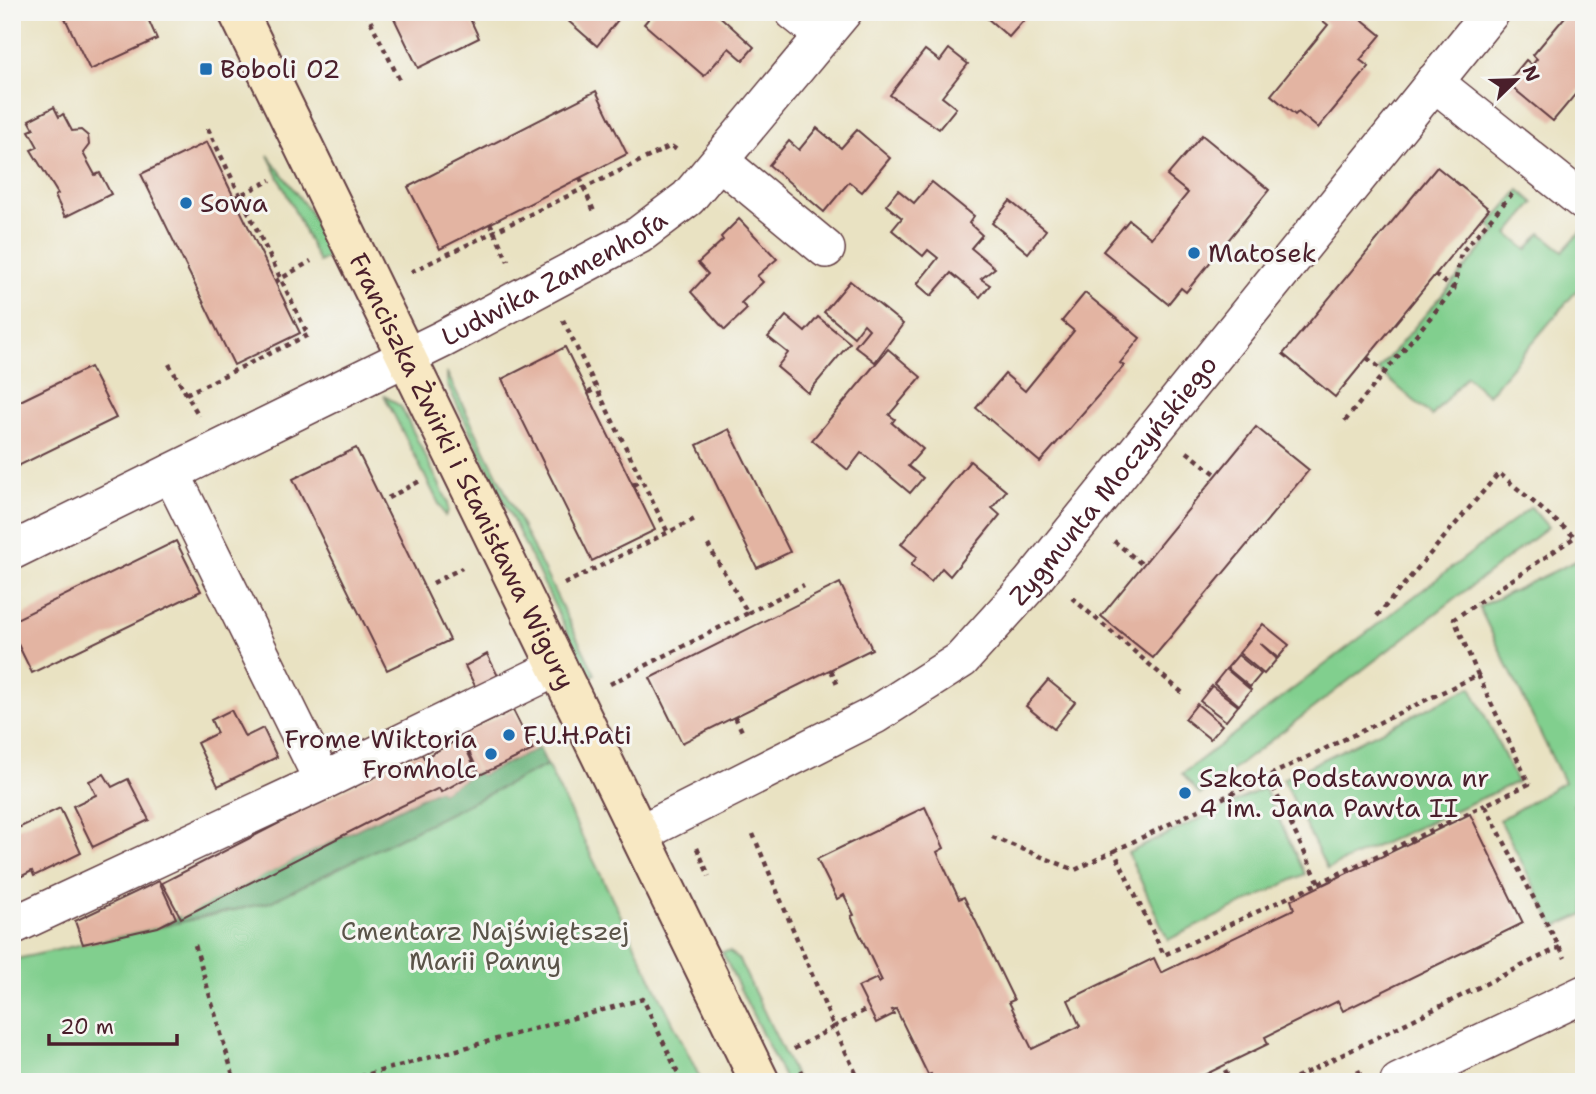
<svg xmlns="http://www.w3.org/2000/svg" width="1596" height="1094" font-family="'Shantell Sans',sans-serif">
	<rect width="100%" height="100%" fill="#f6f6f2"/>
	<filter id="ink" filterUnits="userSpaceOnUse"><feTurbulence type="fractalNoise" baseFrequency=".0143" numOctaves="2"/><feDisplacementMap in="SourceGraphic" scale="14" xChannelSelector="R" yChannelSelector="G"/><feConvolveMatrix kernelMatrix="1 2 1 2 8 2 1 2 1" color-interpolation-filters="sRGB"/></filter>
	<filter id="wash" filterUnits="userSpaceOnUse"><feTurbulence type="fractalNoise" baseFrequency=".00686" numOctaves="4" result="noise"/><feDisplacementMap in="SourceGraphic" scale="28" xChannelSelector="R" yChannelSelector="G"/><feGaussianBlur stdDeviation="1.57" result="paint"/><feColorMatrix in="noise" values="0 0 0 0 0 0 0 0 0 0 0 0 0 0 0 0 0 1.4 0 .05"/><feComposite in="paint" operator="in"/></filter>
	<g filter="url(#wash)">
		<rect width="100%" height="100%" fill="#e9e2c2"/>
		<g fill="#81cf8e" stroke="#66775c" stroke-width="2">
			<path d="M268,155L310,212L331,255L319,262Z"/>
			<path d="M1519,190L1534,203L1508,234L1527,250L1541,233L1563,251L1580,232L1584,235V282L1488,395L1466,376L1432,416L1378,370L1496,232L1489,225Z"/>
			<path d="M447,373L595,674L589,677L447,384Z"/>
			<path d="M384,395L401,407L448,502V511L445,516Z"/>
			<path d="M1531,507L1548,527L1200,795L1182,774Z"/>
			<path d="M1584,557V824L1573,804L1584,829V914L1555,927L1500,820L1564,782L1479,607Z"/>
			<path d="M1471,687L1517,782L1327,869L1283,779Z"/>
			<path d="M547,765L702,1082H12V960L270,902Z"/>
			<path d="M1264,788L1305,874L1168,940L1128,853Z"/>
			<path d="M729,951L739,960L798,1082H786L722,952Z"/>
		</g>
		<path fill="#68b279" stroke="#596852" stroke-width="2" d="M539,748L547,765L270,902L158,927L439,789L441,792L477,772L481,775Z"/>
		<g id="blocks">
			<g fill="#e3b4a2">
				<path d="M62,12H145L157,39L90,70Z"/>
				<path d="M391,12H467L479,38L418,68Z"/>
				<path d="M558,12H617L621,16L597,46Z"/>
				<path d="M654,12H715L754,47L743,60L729,48L704,76L644,24Z"/>
				<path d="M980,12H1031L1009,37Z"/>
				<path d="M1322,12H1353L1381,35L1360,60L1369,67L1318,128L1298,112L1295,115L1271,95L1328,25L1318,17Z"/>
				<path d="M1569,12H1584V84L1553,121L1507,83L1526,60L1532,65L1537,59L1533,55Z"/>
				<path d="M949,49L968,64L942,97L956,108L939,129L890,95L925,50L940,61Z"/>
				<path d="M596,91L627,154L440,249L408,187Z"/>
				<path d="M54,107L59,117L63,114L72,131L81,130L88,136L89,145L83,153L95,175L100,173L111,194L65,217L55,196L58,194L31,150L38,147L29,131L34,129L29,120Z"/>
				<path d="M817,128L841,148L857,130L890,158L862,192L849,182L824,212L769,165L789,141L799,150Z"/>
				<path d="M1202,135L1269,190L1186,292L1181,288L1168,304L1103,251L1129,220L1151,238L1188,193L1167,176Z"/>
				<path d="M207,142L300,333L234,365L141,174Z"/>
				<path d="M1437,167L1489,209L1335,397L1283,354Z"/>
				<path d="M932,182L974,216L969,223L982,235L971,248L995,268L981,279L990,285L980,297L951,273L931,296L917,284L938,258L928,250L923,256L892,230L902,218L886,205L898,190L914,203Z"/>
				<path d="M1010,201L1046,230L1028,253L992,223Z"/>
				<path d="M739,219L777,259L757,276L763,282L741,303L747,309L725,330L691,292L708,274L698,263L723,240L721,237Z"/>
				<path d="M850,281L903,324L875,362L855,346L869,329L864,324L854,337L824,312Z"/>
				<path d="M1085,293L1140,338L1120,363L1124,366L1040,462L976,408L1005,374L1025,391L1074,331L1062,321Z"/>
				<path d="M786,316L805,332L818,317L850,343L808,393L777,367L788,353L768,337Z"/>
				<path d="M565,347L655,530L592,561L502,379Z"/>
				<path d="M888,349L921,377L889,415L895,419L892,423L923,449L908,466L923,478L910,493L865,455L861,453L848,470L812,440Z"/>
				<path d="M90,367L116,418L12,469V405Z"/>
				<path d="M1256,427L1309,470L1153,658L1101,616Z"/>
				<path d="M729,429L790,552L757,568L697,445Z"/>
				<path d="M356,448L450,640L387,670L293,479Z"/>
				<path d="M970,461L1006,491L992,508L1000,515L950,576L942,568L931,582L911,565L917,557L901,544Z"/>
				<path d="M176,541L201,591L32,673L12,632V621Z"/>
				<path d="M840,583L872,649L682,743L650,678Z"/>
				<path d="M1263,624L1289,645L1278,658L1260,643L1277,659L1264,674L1239,653Z"/>
				<path d="M487,654L501,682L479,694L465,666Z"/>
				<path d="M1238,655L1261,674L1250,687L1227,668Z"/>
				<path d="M1226,669L1251,690L1239,705L1214,684Z"/>
				<path d="M1048,680L1075,702L1054,729L1026,706Z"/>
				<path d="M1212,686L1238,706L1226,721L1200,701Z"/>
				<path d="M1197,704L1222,725L1210,739L1185,719Z"/>
				<path d="M231,710L245,737L263,728L277,757L218,786L197,743L217,733L211,720Z"/>
				<path d="M513,710L533,750L480,775L461,735Z"/>
				<path d="M461,738L477,772L441,792L439,788L385,814L181,918L162,883L420,751L424,758Z"/>
				<path d="M104,774L112,787L128,779L149,820L93,847L73,806L96,795L89,781Z"/>
				<path d="M925,807L944,848L937,852L959,899L964,897L1014,1000L1009,1002L1032,1049L1080,1026L1068,1000L1154,958L1161,973L1294,909L1291,900L1470,814L1523,923L1343,1011L1338,1001L1265,1037L1268,1044L1190,1082H935L931,1074L928,1075L896,1009L892,1010L894,1014L876,1023L858,987L877,978L879,983L882,981L851,916L854,915L844,895L837,899L817,859Z"/>
				<path d="M60,808L81,853L34,876L32,871L12,881V831Z"/>
				<path d="M159,881L176,918L158,927L83,944L75,921Z"/>
			</g>
		</g>
	</g>
	<g filter="url(#ink)">
		<use href="#blocks" fill-opacity="0" stroke="#623c42" stroke-width="2"/>
		<g fill="none" stroke-linecap="round" stroke-linejoin="round">
			<defs>
				<g id="street">
					<path d="M794,12L824,36"/>
					<path d="M1434,82L1584,202"/>
					<path d="M721,162L826,249"/>
					<path d="M171,473L323,781"/>
					<path id="s1" d="M12,551L443,339L639,235L688,198L843,12"/>
					<path id="s2" d="M639,834L875,715L961,660L1030,584L1491,12"/>
					<path d="M12,926L323,781L558,667"/>
					<path d="M1399,1082L1584,994"/>
				</g>
				<g id="secondary">
					<path id="s3" d="M238,12L760,1082"/>
				</g>
			</defs>
			<use href="#street" stroke="#623c42" stroke-width="40"/>
			<use href="#secondary" stroke="#623c42" stroke-width="42"/>
			<g stroke="#623c42" stroke-width="4.5" stroke-dasharray="5 5" stroke-linecap="butt">
				<path d="M366,12L401,83"/>
				<path d="M580,178L595,214"/>
				<path d="M234,198L271,180"/>
				<path d="M490,223L508,261"/>
				<path d="M411,272L671,146L677,150"/>
				<path d="M275,282L311,261"/>
				<path d="M1454,289L1461,253L1512,194"/>
				<path d="M563,320L668,533"/>
				<path d="M1367,358L1385,372L1454,289L1435,275"/>
				<path d="M169,364L199,416"/>
				<path d="M588,393L597,388"/>
				<path d="M186,394L308,335L207,127"/>
				<path d="M1345,421L1385,372"/>
				<path d="M1187,452L1217,475"/>
				<path d="M633,485L642,480"/>
				<path d="M388,498L420,481"/>
				<path d="M1114,541L1143,565"/>
				<path d="M433,583L462,568"/>
				<path d="M564,584L695,519"/>
				<path d="M1072,598L1185,695"/>
				<path d="M748,613L804,585"/>
				<path d="M831,670L839,688"/>
				<path d="M1478,675L1529,784L1485,805L1565,958"/>
				<path d="M610,684L748,613L708,545"/>
				<path d="M735,717L744,735"/>
				<path d="M753,834L834,1027L792,1050"/>
				<path d="M992,837L1075,870L1114,851L1164,955L1319,883L1268,776L1478,675L1454,619L1575,537L1499,473L1377,616"/>
				<path d="M697,848L709,876"/>
				<path d="M1114,851L1268,776"/>
				<path d="M1319,883L1485,805"/>
				<path d="M195,945L235,1082"/>
				<path d="M801,1070L807,1082"/>
				<path d="M1225,1070L1231,1082"/>
				<path d="M340,1082L643,999L682,1082"/>
				<path d="M860,1082L834,1027L869,1008"/>
				<path d="M1287,1082L1560,947"/>
				<path d="M1339,1082L1361,1071"/>
			</g>
			<use href="#street" stroke="#fff" stroke-width="37"/>
			<use href="#secondary" stroke="#f8e8c3" stroke-width="38"/>
		</g>
	</g>
	<g fill="#1f6fb2" stroke="#f6f6f2" stroke-width="2.5">
		<rect x="199" y="62" width="14" height="14" rx="3.5"/>
		<circle cx="186" cy="203" r="7"/>
		<circle cx="1194" cy="253" r="7"/>
		<circle cx="509" cy="735" r="7"/>
		<circle cx="491" cy="754" r="7"/>
		<circle cx="1185" cy="793" r="7"/>
	</g>
	<g text-anchor="middle" stroke-width="6" stroke-linejoin="round" paint-order="stroke">
		<g font-size="26" fill="#4a1f2b" stroke="#f6f6f2" text-anchor="start">
			<text x="220" y="78">Boboli 02</text>
			<text x="200" y="212">Sowa</text>
			<text x="1208" y="262">Matosek</text>
			<text x="523" y="744">F.U.H.Pati</text>
			<text x="477" y="748" text-anchor="end">Frome Wiktoria<tspan x="477" dy="30">Fromholc</tspan></text>
			<text x="1199" y="787">Szkoła Podstawowa nr<tspan x="1199" dy="30">4 im. Jana Pawła II</tspan></text>
		</g>
		<g font-size="26" fill="#4a1f2b" stroke="#f6f6f2">
			<text dy="9" stroke="none"><textPath href="#s1" startOffset="607">Ludwika Zamenhofa</textPath></text>
			<text dy="9" stroke="none"><textPath href="#s3" startOffset="511">Franciszka Żwirki i Stanisława Wigury</textPath></text>
			<text dy="9" stroke="none"><textPath href="#s2" startOffset="602">Zygmunta Moczyńskiego</textPath></text>
		</g>
		<g font-size="26" fill="#5a5449" stroke="#f6f6f2">
			<text x="485" y="940">Cmentarz Najświętszej<tspan x="485" dy="30">Marii Panny</tspan></text>
		</g>
	</g>
	<rect width="1596" height="1094" fill="none" stroke="#f6f6f2" stroke-width="42"/>
	<g transform="translate(1516 80) rotate(67)" stroke="#f6f6f2" stroke-width="5" paint-order="stroke">
	<path d="M0-5L12 26L0 18L-12 26Z" fill="#4a1f2b"/>
	<text y="-10" font-size="19" font-weight="bold" text-anchor="middle" fill="#4a1f2b">N</text>
	</g>
	<path d="M49 1034v10h128v-10" fill="none" stroke="#4a1f2b" stroke-width="3.5"/>
	<text x="60" y="1034" font-size="21" fill="#4a1f2b" stroke="#f6f6f2" stroke-width="5" paint-order="stroke">20 m</text>
</svg>
